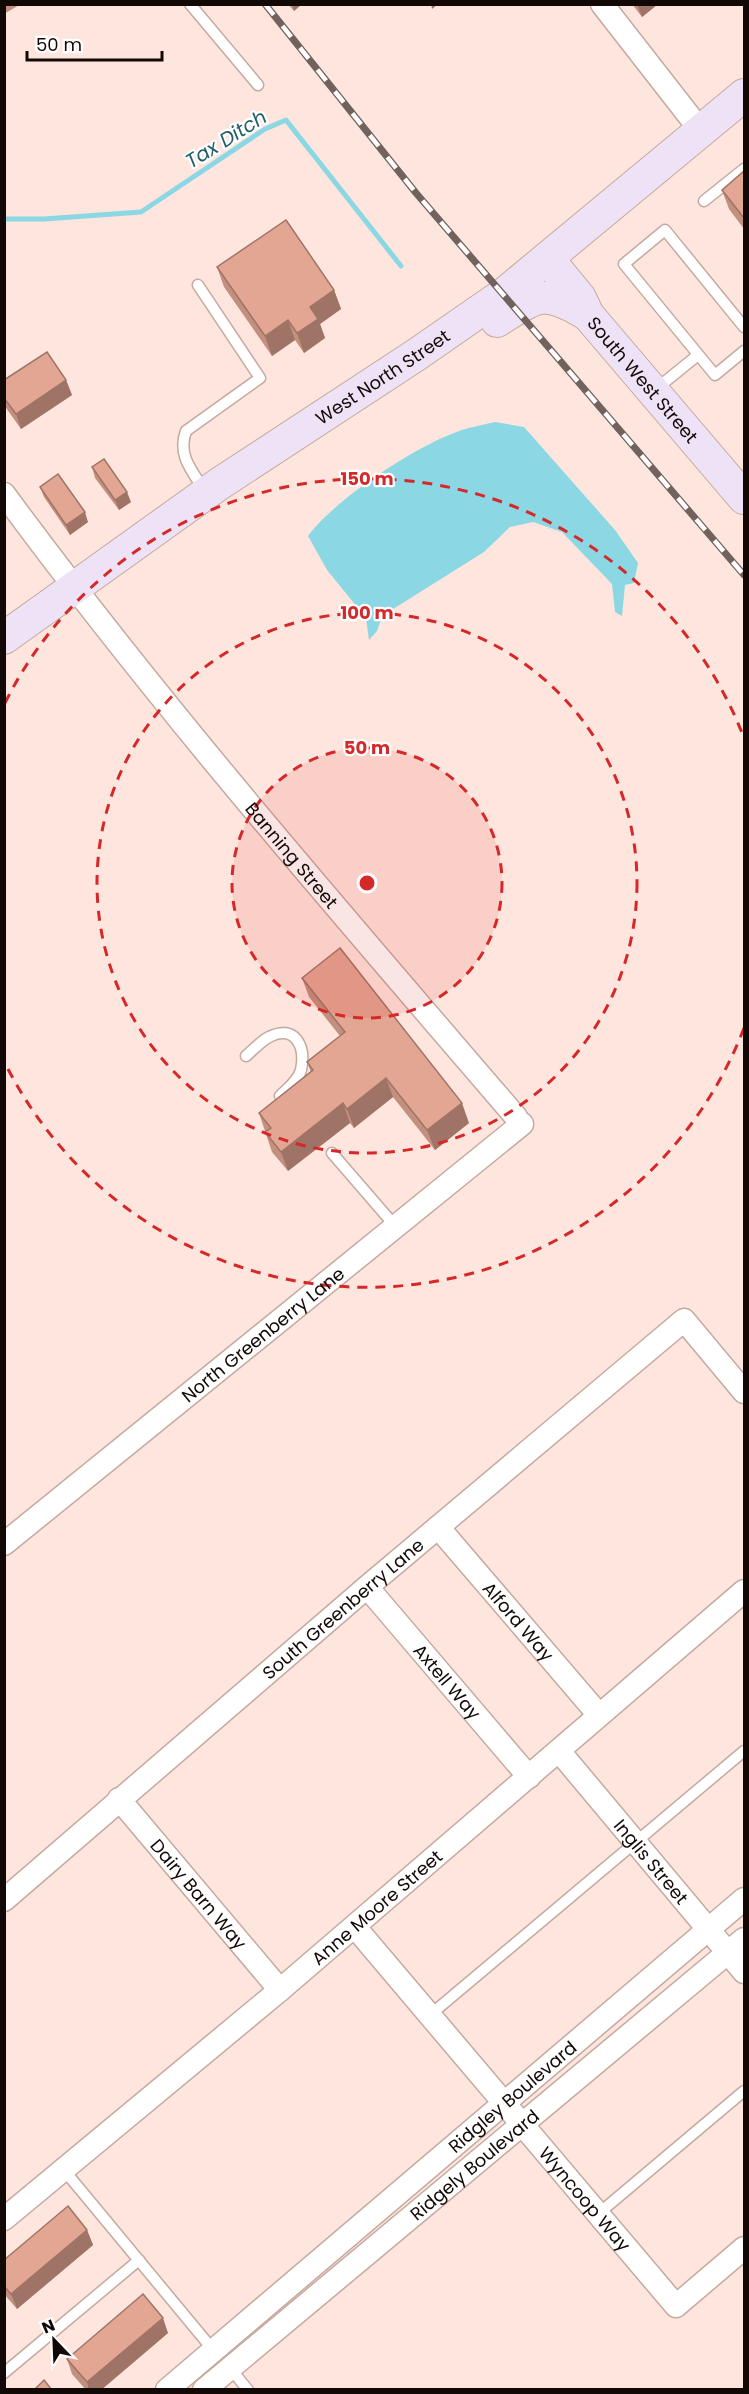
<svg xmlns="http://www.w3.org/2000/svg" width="749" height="2394" viewBox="0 0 749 2394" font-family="Poppins,sans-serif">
<rect width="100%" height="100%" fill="#fee6de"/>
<!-- water -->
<path fill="#8bd7e4" d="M 495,422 L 524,427 L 615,530 L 638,563 L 634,583 L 625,585 L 622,616 L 615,612 L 612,584 L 562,532 L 533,522 L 510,527 L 484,552 L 382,616 L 377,631 L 369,640 L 366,618 L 327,570 L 308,536 C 335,499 416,446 459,431 C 470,427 483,425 495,422 Z"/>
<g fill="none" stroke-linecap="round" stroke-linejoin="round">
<!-- stream -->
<path stroke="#8bd7e4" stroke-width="5" d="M 4,219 L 44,219 L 141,212 L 265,129 L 286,120 L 401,266"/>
<defs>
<g id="lane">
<path d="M 190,4 L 258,85"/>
<path d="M 704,201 L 744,169"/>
<path d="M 198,285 L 260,378 L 186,431 C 177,455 192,471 205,491"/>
<path d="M 744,327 L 665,230 L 624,264 L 715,375 L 744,351"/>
<path d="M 656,389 L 698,355"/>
<path d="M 246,1056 C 253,1050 261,1041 269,1037 C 295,1024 306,1046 301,1070 C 298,1081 287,1089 280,1096"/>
<path d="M 332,1153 L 389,1219"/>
<path d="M 430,2015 L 744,1751"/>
<path d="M 64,2170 L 214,2351"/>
<path d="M 598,2214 L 744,2091"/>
<path d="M 230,2368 L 248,2390"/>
<path d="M 4,2373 L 139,2260"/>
</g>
<g id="street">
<path d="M 602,4 L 701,131"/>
<path id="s1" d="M 4,494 C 164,711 341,913 516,1117"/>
<path id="s2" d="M 438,1527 L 599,1715"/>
<path id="s3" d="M 4,1544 L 522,1124"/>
<path id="s4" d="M 367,1587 L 529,1777"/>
<path id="s5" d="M 559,1751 L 744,1972"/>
<path id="s6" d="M 119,1799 L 280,1990"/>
<path id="s7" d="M 4,1900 L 367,1587 L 684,1320 L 744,1392"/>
<path id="s8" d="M 355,1927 L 676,2306 L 744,2248"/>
<path id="s9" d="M 4,2219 L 280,1990 L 744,1591"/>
<path id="s10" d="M 167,2390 L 744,1899"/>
<path id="s11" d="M 204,2390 L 744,1939"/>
</g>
<g id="secondary">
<path id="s12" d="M 548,259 L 580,298 L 588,315 L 744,498"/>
<path d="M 497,321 C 538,295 543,288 588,315"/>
<path id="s13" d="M 4,638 L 219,484 L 416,355 L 504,294 L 744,95"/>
</g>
</defs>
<!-- lane casing -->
<use href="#lane" stroke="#c5a99f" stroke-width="13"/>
<!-- street casing -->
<use href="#street" stroke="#c5a99f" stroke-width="25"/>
<!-- secondary casing -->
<use href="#secondary" stroke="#c5a99f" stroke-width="34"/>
<!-- lane -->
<use href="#lane" stroke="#fff" stroke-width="10"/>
<!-- street -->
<use href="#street" stroke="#fff" stroke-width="22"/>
<!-- secondary -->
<use href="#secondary" stroke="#eee2f6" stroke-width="32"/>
<defs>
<path id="rail" d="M 265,4 L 416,193 L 744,575"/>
</defs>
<!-- rail casing -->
<use href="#rail" stroke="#71625d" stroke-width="7"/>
<!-- rail -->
<use href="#rail" stroke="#fff" stroke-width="4.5" stroke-dasharray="14" stroke-linecap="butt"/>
</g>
<!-- wall -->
<g fill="#c38f7e">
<path d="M 4,4 L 21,4 L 4,14 Z"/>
<path d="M 288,4 L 302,4 L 294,11 Z"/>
<path d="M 632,4 L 658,4 L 642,17 Z"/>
<path d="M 744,171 L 744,229 L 729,209 L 722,190 Z"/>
<path d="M 217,267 L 334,290 L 341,309 L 320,324 L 325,338 L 304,353 L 295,340 L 272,356 L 224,287 Z"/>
<path d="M 66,380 L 72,395 L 21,429 L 4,405 L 4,398 Z"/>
<path d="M 92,467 L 131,502 L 119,510 L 95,478 Z"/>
<path d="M 40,487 L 88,522 L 70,535 L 44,497 Z"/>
<path d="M 302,978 L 469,1123 L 435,1150 L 393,1097 L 354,1128 L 350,1123 L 288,1171 L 272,1152 L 259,1113 L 311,1072 L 307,1062 L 340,1036 L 309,997 Z"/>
<path d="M 87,2230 L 93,2245 L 17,2309 L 4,2294 L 4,2260 Z"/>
<path d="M 168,2333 L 101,2390 L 86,2390 L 72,2374 L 67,2359 Z"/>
</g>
<!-- shaded-wall -->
<g fill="#9f7467">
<path d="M 292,4 L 302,4 L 294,11 Z"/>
<path d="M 431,4 L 438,4 L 432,9 Z"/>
<path d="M 637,4 L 658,4 L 642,17 Z"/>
<path d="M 334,290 L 341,309 L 320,324 L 325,338 L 304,353 L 297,333 L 310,307 Z"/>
<path d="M 288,320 L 295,340 L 272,356 L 265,336 Z"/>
<path d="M 66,380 L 72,395 L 21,429 L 16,414 Z"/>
<path d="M 127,492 L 131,502 L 119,510 L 115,500 Z"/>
<path d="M 85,512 L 88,522 L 70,535 L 66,525 Z"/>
<path d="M 386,1078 L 393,1097 L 354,1128 L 347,1109 Z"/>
<path d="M 343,1103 L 350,1123 L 288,1171 L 281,1152 Z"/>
<path d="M 462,1103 L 469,1123 L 435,1150 L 427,1130 Z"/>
<path d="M 87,2230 L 93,2245 L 17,2309 L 11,2294 Z"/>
<path d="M 163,2318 L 168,2333 L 101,2390 L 89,2390 L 87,2382 Z"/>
</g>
<!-- building -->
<g fill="#e3a693" stroke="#9f7467" stroke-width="1.5">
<path d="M 744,171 L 744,218 L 722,190 Z"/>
<path d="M 286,220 L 334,290 L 310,307 L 318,319 L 297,333 L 288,320 L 265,336 L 217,267 Z"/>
<path d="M 47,352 L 66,380 L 16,414 L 4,398 L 4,380 Z"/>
<path d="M 104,459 L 127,492 L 115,500 L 92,467 Z"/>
<path d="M 58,474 L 85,512 L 66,525 L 40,487 Z"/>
<path d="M 340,948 L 462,1103 L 427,1130 L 386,1078 L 347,1109 L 343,1103 L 281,1152 L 265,1132 L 271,1128 L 259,1113 L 313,1070 L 307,1062 L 345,1032 L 302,978 Z"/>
<path d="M 68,2206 L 87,2230 L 11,2294 L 4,2286 L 4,2260 Z"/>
<path d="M 143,2294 L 163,2318 L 87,2382 L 67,2359 Z"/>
<path d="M 44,2380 L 52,2390 L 34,2390 Z"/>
</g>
<!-- distance rings -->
<circle cx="367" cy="883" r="135" fill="#d62828" fill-opacity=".12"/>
<g fill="none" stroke="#d62828" stroke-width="3" stroke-dasharray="10 8">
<circle cx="367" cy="883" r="135"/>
<circle cx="367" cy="883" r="270"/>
<path d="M744 1028A404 404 0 0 1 5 1063M5 703A404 404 0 0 1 744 738"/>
</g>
<g text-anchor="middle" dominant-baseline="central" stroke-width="4.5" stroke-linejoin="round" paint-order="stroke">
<!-- street labels -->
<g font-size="18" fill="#120906" stroke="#fff">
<text stroke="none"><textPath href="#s13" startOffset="460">West North Street</textPath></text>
<text stroke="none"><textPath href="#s12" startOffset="154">South West Street</textPath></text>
<text stroke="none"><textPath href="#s1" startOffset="462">Banning Street</textPath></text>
<text stroke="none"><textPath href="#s3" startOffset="333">North Greenberry Lane</textPath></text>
<text stroke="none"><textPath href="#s7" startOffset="447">South Greenberry Lane</textPath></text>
<text stroke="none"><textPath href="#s2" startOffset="124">Alford Way</textPath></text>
<text stroke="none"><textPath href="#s4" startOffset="124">Axtell Way</textPath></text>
<text stroke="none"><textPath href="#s5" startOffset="144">Inglis Street</textPath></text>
<text stroke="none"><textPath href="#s6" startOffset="124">Dairy Barn Way</textPath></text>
<text stroke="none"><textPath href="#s9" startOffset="486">Anne Moore Street</textPath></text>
<text stroke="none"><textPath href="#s10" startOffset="453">Ridgley Boulevard</textPath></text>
<text stroke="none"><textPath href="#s11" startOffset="352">Ridgely Boulevard</textPath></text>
<text stroke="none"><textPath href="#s8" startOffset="356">Wyncoop Way</textPath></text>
</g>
<!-- water labels -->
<g font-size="20" font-style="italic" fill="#205f68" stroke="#fff">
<text transform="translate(226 139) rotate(-32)">Tax Ditch</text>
</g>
</g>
<circle cx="367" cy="883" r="9" fill="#d62828" stroke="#fff" stroke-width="3"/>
<g font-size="18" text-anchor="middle" font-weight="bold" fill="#d62828" stroke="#fff" stroke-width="4.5" stroke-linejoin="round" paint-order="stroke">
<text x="367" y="485">150 m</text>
<text x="367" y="619">100 m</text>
<text x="367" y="754">50 m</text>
</g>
<!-- border -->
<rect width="749" height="2394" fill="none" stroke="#120906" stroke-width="12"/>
<!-- north arrow -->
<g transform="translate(54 2340) rotate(337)" stroke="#ffffff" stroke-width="4.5" paint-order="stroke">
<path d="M0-4.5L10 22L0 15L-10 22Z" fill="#120906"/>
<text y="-9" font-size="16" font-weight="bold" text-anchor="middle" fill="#120906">N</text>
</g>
<!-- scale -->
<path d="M27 51v9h135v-9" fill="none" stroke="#120906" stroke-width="3"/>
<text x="36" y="51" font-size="18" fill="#120906" stroke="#ffffff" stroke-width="4.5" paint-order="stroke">50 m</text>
</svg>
